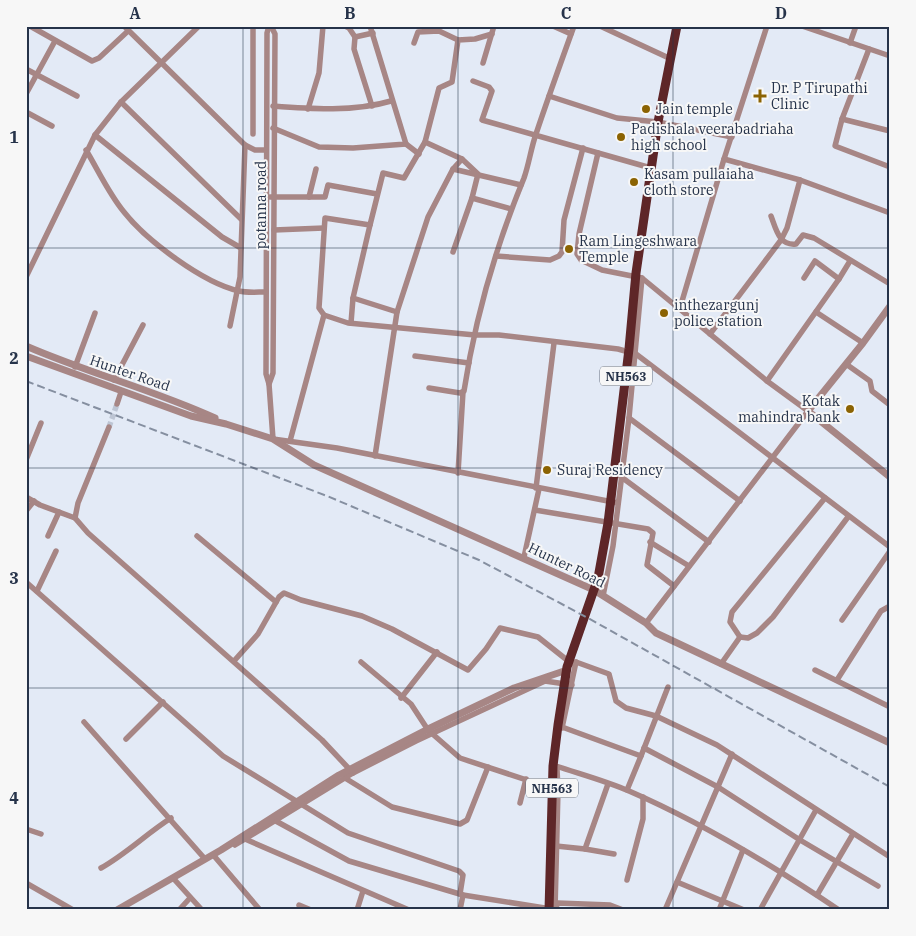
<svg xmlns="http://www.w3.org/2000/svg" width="916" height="936" viewBox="0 0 916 936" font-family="'IBM Plex Serif',serif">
<rect width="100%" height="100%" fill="#e3eaf6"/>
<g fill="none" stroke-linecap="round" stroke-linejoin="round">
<!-- minor-tunnel -->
<path stroke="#bdc5d4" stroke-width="5.5" stroke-dasharray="5.5 3" stroke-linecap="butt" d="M 109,427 L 117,404"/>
<!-- minor -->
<g stroke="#a78685" stroke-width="5.5">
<path d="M 30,26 L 92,61 L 99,58 L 128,31"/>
<path d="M 124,26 L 245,145 L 240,277 L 230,326"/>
<path d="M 269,26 L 267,33 L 266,374 L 269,384 L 273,439 L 337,448 L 618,503"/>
<path d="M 345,26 L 349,28 L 355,37 L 354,49 L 372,106"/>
<path d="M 553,26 L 571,34"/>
<path d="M 600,26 L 671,59"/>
<path d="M 802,26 L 890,56"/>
<path d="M 355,37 L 373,33"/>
<path d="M 414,43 L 418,32 L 439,31 L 458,40"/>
<path d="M 850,43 L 856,26"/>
<path d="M 869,49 L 842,119 L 835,146 L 890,167"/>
<path d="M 483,63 L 494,26"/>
<path d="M 26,69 L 77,96"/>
<path d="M 473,81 L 489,87 L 492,91 L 482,120 L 651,168"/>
<path d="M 26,94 L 55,41"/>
<path d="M 549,96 L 617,118 L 658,122 L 732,137"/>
<path d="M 121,102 L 241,219"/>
<path d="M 273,106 C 312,109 354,112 391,101"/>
<path d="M 308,109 L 319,73 L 323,26"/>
<path d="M 26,112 L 52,126"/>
<path d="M 842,119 L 890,131"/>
<path d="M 273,128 L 319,147 L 353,148 L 406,144 L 370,26"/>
<path d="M 253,134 L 253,26"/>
<path d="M 95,135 L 222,237 L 241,248"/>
<path d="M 425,142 L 462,159 L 478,174 L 472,198 L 453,252"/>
<path d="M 406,144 L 419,154"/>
<path d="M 245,145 L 255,150 L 266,150"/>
<path d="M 86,150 C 98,170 109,194 124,212 C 146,240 203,283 239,291 C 247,293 257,292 266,292"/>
<path d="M 598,153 L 579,234 L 577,254 L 581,260 L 602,270 L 642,278 L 767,381 L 808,411 L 646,623"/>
<path d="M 724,159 L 800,180 L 890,213"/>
<path d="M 453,169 L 521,185"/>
<path d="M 270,197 L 325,197 L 328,185 L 377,194"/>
<path d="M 309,197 L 316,169"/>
<path d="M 472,198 L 511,209"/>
<path d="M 771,216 C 776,229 779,246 796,244 L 803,235 L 814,238 L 890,284"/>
<path d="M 274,230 L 324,228"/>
<path d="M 496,256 L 550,260 L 559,256 L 562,252 L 564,220 L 583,148"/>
<path d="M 26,277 L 95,135 L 121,102 L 199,26"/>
<path d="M 804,278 L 815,261 L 839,279 L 850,261"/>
<path d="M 353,298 L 397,312"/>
<path d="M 680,308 L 724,159 L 767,26"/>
<path d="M 816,312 L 863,343"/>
<path d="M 324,315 L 348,323 L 475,335 L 499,335 L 618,349 L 636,354 L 890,547"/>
<path d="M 351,323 L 353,298 L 370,225"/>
<path d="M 710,334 L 781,240 L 787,228 L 800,180"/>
<path d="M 415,356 L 469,363"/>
<path d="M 846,364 L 870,381 L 872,391 L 890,405"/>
<path d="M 75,367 L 95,313"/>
<path d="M 114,380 L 143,325"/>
<path d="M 767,381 L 839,279"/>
<path d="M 269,384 L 273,373 L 275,34 L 271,26"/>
<path d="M 429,388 L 460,393 L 464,391 C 475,319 496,246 524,178 C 529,164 531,148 536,134 C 548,98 561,62 574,26"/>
<path d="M 117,404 L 121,392"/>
<path d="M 629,418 L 740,501"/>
<path d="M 109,427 L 78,503 L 75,518 L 88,533 L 322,740 L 353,773"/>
<path d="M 290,441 L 324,315 L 319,308 L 325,218 L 370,225 L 383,173 L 404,178 L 425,142 L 439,88 L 452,82 L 458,40 L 475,39 L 492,34"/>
<path d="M 375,456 L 397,312 L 428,217 L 453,169 L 462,159"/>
<path d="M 26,460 L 41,423"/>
<path d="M 458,473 L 463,392"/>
<path d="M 620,476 L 709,542"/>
<path d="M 536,488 L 554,343"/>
<path d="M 26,497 L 40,505 L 75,518"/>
<path d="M 535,510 L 648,529 L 653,533 L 647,565 L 674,586"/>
<path d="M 26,511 L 34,501"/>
<path d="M 48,536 L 59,512"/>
<path d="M 197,536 L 276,602"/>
<path d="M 650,542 L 689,566"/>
<path d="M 524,557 L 539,489"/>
<path d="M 26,582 L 223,756 L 348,833 L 459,871 L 463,875 L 460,894"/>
<path d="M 37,591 L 56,551"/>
<path d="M 603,596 L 613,546 L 629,418 L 642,278"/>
<path d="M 842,620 L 890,551"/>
<path d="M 740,637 L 730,622 L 732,612 L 825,498"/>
<path d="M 234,661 L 258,634 L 279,597 L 284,593 L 301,600 L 362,616 L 392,629 L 468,670 L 486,649 L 500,628 L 538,637 L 572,664 L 576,662 L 609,674 L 616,701 L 626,708 L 656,716 L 717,745 L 890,857"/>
<path d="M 361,662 L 411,704 L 428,730 L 460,758 L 554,789"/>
<path d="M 721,664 L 740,637 L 748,638 L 757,633 L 773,617 L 848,517"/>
<path d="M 815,670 L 890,707"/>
<path d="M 837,680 L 881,611 L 890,606"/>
<path d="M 401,698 L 437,652"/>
<path d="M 84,722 L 205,859"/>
<path d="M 562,727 L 641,756 L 668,687"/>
<path d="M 562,728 L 576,662"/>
<path d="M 126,739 L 163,702"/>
<path d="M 644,748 L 718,787 L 800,840 L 878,886"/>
<path d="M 556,766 C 580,774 606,781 629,791 C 703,823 772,865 839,910"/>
<path d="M 345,778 L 392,807 L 460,824 L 467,820 L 488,767"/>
<path d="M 608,784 L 585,849 L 614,854"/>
<path d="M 627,790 L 641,756"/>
<path d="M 520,803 L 526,779"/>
<path d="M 274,820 L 349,861 L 463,895 L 551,909"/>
<path d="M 26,829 L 41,834"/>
<path d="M 245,839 L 409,910"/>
<path d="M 235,845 L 353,773 L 416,741 L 545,681 L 572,685"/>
<path d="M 556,846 L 585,849"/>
<path d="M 215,857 L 260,910"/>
<path d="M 101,868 C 126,854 146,834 171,818"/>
<path d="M 173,878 L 202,910"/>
<path d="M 627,880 L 643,819 L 643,797"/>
<path d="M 677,882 L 744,910"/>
<path d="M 26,883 L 73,910"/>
<path d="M 817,895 L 853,834"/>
<path d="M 299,905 L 311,910"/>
<path d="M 555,909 L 558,903 L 610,905 L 623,910"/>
<path d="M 179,910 L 190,898"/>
<path d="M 357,910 L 363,891"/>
<path d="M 460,910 L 463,895"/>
<path d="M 555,910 L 558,790 L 557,769"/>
<path d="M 665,910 L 732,754"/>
<path d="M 719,910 L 743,850"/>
<path d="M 760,910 L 816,810"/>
</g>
<!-- tertiary -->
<g stroke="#a78685" stroke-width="7">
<path d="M 890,306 L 863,343 L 808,411 L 890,477"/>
<path d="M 26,346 C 88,373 154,390 215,418"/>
<path d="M 26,356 L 191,416 L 226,424 L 273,439 L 314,465 L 594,590 L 646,623 L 656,633 L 890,743"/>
<path d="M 117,910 L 221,850 L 339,775 L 426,730 L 514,688 L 567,670"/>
</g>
<!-- trunk -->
<path stroke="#5e2628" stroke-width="9" d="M 549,910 L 553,766 L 558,725 L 567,667 L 598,578 L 608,523 L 629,349 L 636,273 L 658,122 L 677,26"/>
<!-- rail -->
<path stroke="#858fa0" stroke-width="2" stroke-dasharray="8 4" stroke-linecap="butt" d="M 26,381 L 327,496 L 479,560 L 588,618 L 890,787"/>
</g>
<!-- grid -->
<path fill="none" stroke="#26334a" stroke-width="1" stroke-opacity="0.55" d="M 243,26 L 243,910M 458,26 L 458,910M 673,26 L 673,910M 26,248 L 890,248M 26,468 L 890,468M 26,688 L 890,688"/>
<!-- markers -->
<g fill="#8b6303" stroke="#f7f7f7" stroke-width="2">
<path d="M757.5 88.5h5v5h5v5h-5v5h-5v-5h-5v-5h5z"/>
<circle cx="646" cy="109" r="5"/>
<circle cx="621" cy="137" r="5"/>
<circle cx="634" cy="182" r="5"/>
<circle cx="569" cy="249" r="5"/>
<circle cx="664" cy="313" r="5"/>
<circle cx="850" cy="409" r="5"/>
<circle cx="547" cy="470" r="5"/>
</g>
<g text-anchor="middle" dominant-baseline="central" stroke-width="4" stroke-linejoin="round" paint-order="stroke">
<!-- shield labels -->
<g fill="#f7f7f7" stroke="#656e7e" stroke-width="1">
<rect x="600" y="366.5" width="52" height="19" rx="4"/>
<rect x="526" y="778.5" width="52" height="19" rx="4"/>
</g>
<g font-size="12" font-weight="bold" fill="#26334a">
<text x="626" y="376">NH563</text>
<text x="552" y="788">NH563</text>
</g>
<!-- poi labels -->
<g font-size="14" fill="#26334a" stroke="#f7f7f7" text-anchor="start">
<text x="771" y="88">Dr. P Tirupathi<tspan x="771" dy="16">Clinic</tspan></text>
<text x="656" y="109">Jain temple</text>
<text x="631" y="129">Padishala veerabadriaha<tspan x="631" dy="16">high school</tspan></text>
<text x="644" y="174">Kasam pullaiaha<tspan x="644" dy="16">cloth store</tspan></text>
<text x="579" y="241">Ram Lingeshwara<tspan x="579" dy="16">Temple</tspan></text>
<text x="674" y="305">inthezargunj<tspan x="674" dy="16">police station</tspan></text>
<text x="840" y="401" text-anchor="end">Kotak<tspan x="840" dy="16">mahindra bank</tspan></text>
<text x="557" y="470">Suraj Residency</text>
</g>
<!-- street labels -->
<g font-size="14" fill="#26334a" stroke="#f7f7f7">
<text transform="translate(261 205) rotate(-90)">potanna road</text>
<text transform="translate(130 373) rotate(19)">Hunter Road</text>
<text transform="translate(567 565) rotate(26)">Hunter Road</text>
</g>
</g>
<!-- border -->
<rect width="916" height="936" fill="none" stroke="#f7f7f7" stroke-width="55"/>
<rect x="28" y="28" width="860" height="880" fill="none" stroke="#26334a" stroke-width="2"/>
<g font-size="16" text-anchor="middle" font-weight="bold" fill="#26334a">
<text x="135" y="19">A</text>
<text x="350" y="19">B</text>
<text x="566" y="19">C</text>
<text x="781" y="19">D</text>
<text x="14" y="143">1</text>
<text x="14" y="364">2</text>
<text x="14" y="584">3</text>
<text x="14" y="804">4</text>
</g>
</svg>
